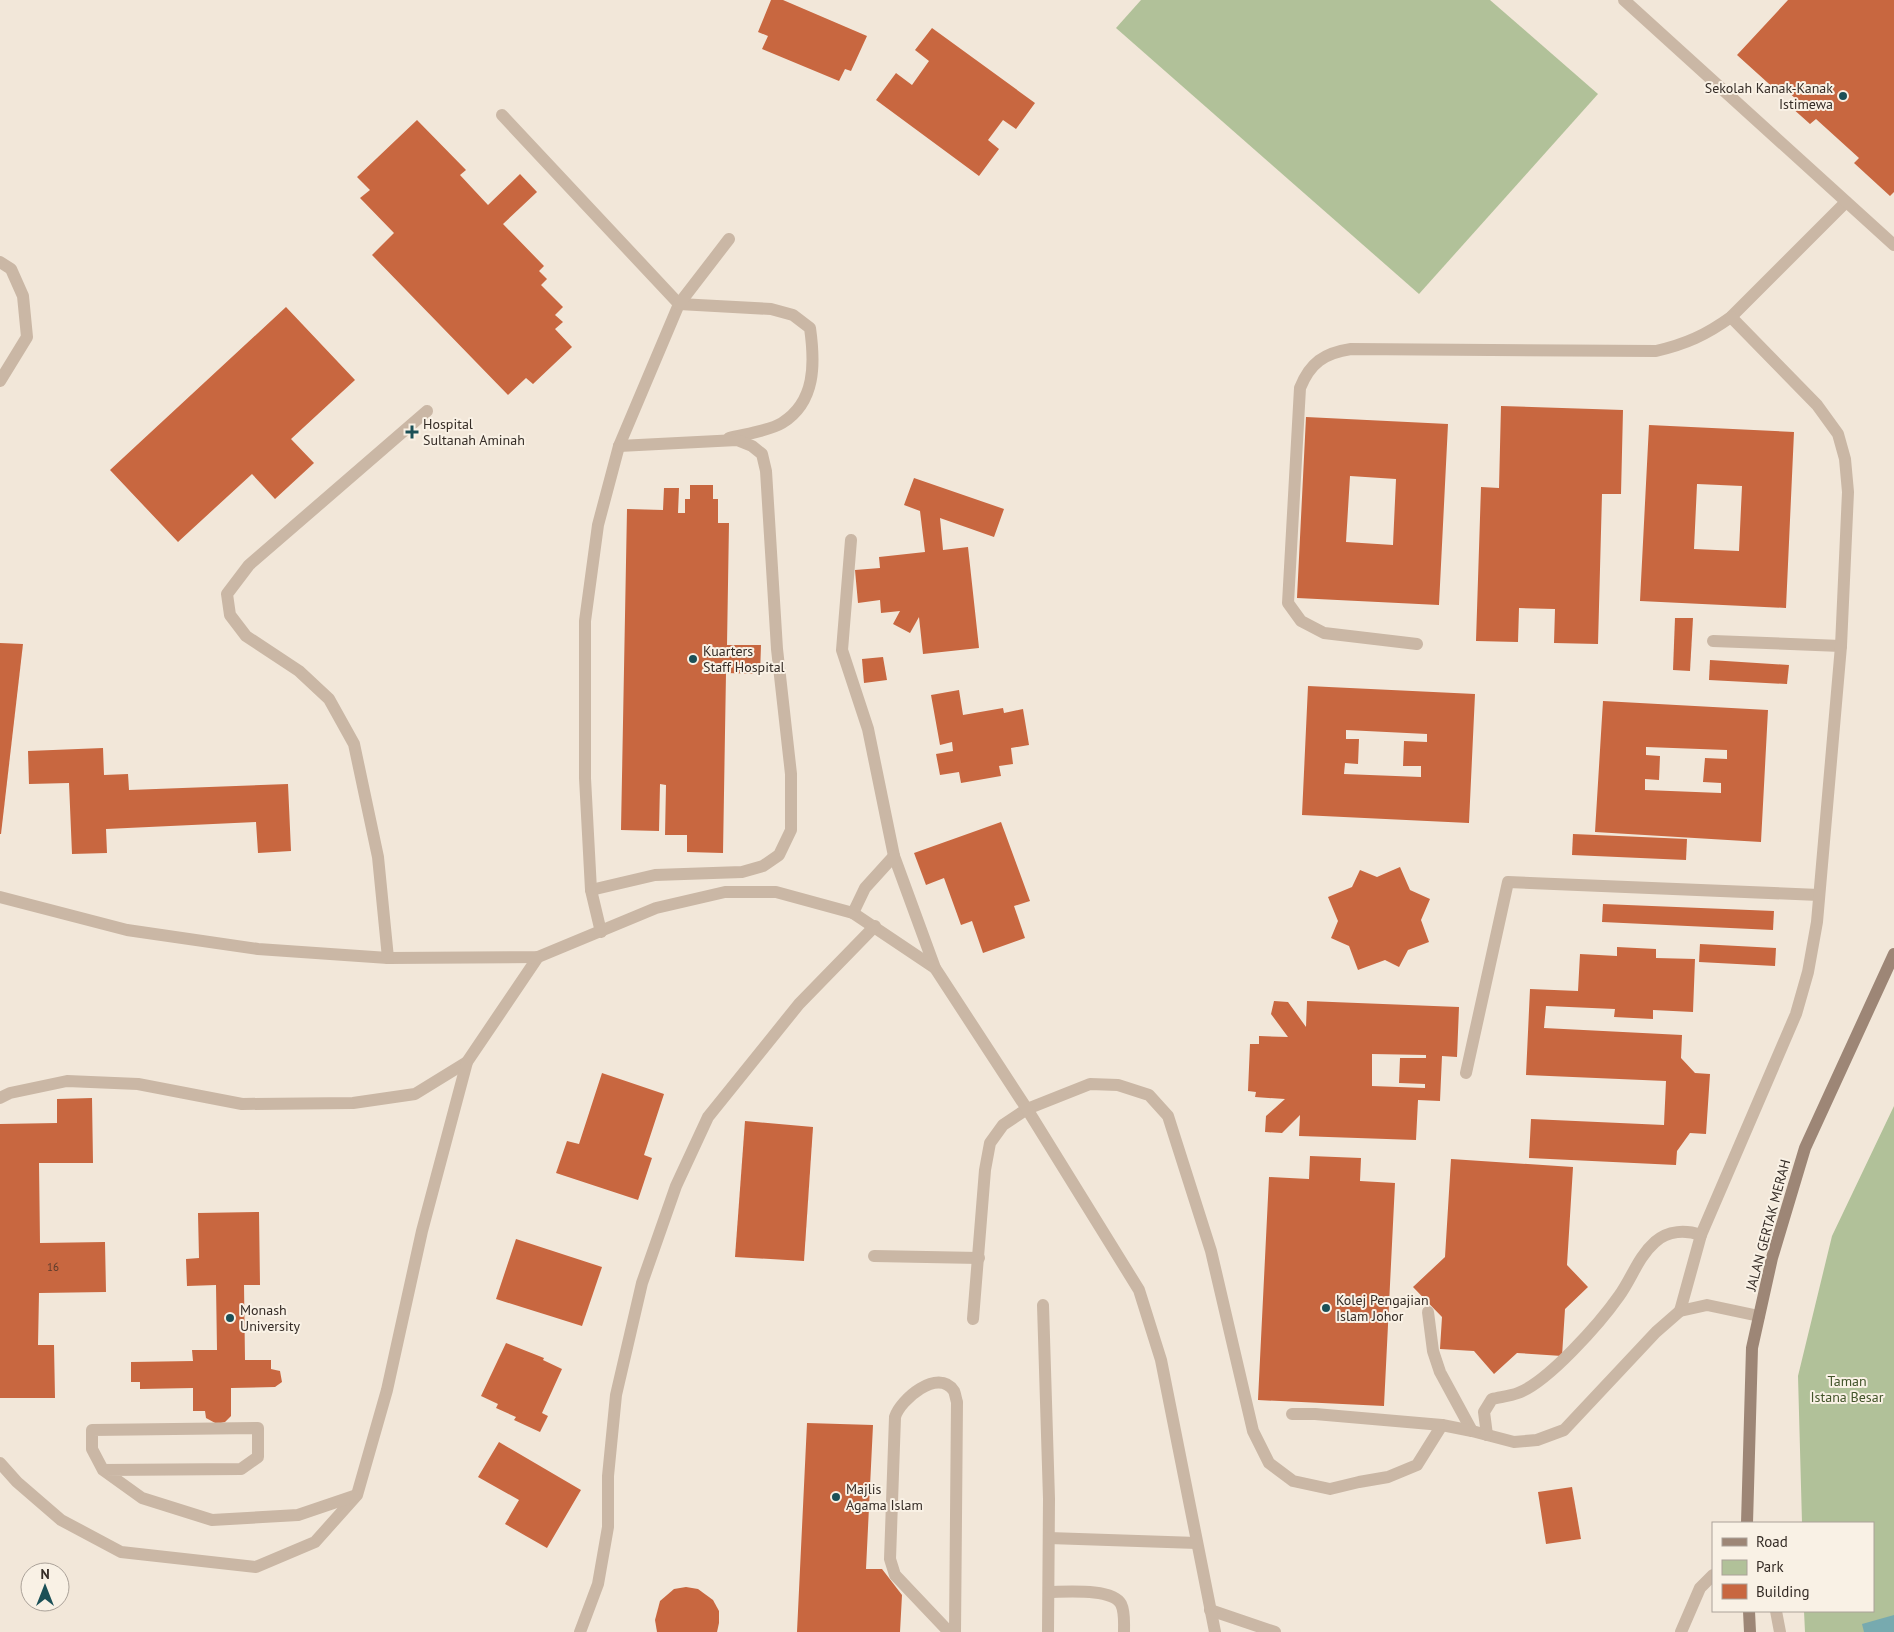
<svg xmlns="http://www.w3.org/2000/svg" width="1894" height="1632" viewBox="0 0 1894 1632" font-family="'PT Sans',sans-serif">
<rect width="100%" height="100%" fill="#f2e7d9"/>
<!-- green -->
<g fill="#b1c199">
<path d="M 1141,0 L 1490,0 L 1598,94 L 1419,294 L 1116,28 Z"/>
<path d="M 1894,1106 L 1894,1632 L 1805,1632 L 1804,1611 L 1873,1611 L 1873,1523 L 1802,1523 L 1798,1376 L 1832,1236 Z"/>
</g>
<!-- water -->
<path fill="#77aaaf" d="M 1894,1615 L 1894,1632 L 1864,1632 L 1862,1624 Z"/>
<!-- building -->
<g fill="#c86740" fill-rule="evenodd">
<path d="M 771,0 L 783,0 L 867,36 L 851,71 L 845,69 L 839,81 L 762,49 L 768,36 L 758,32 Z"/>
<path d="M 1788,0 L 1894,0 L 1894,192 L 1890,196 L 1854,163 L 1859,158 L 1816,119 L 1810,124 L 1791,107 L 1797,100 L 1783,87 L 1778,92 L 1737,55 Z"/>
<path d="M 932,28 L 1035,103 L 1016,129 L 1003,120 L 988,140 L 999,149 L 979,176 L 876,100 L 896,73 L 912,85 L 929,61 L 915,50 Z"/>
<path d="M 417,120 L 466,170 L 460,175 L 488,205 L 520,174 L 537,192 L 503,224 L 544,266 L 539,271 L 547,279 L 541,285 L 563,307 L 555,315 L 563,322 L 555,329 L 572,347 L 533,384 L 526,378 L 508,395 L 372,255 L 394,233 L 360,198 L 370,190 L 357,177 Z"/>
<path d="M 286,307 L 355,380 L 291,439 L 314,463 L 275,499 L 252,474 L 178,542 L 110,470 Z"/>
<path d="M 1501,406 L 1623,410 L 1621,494 L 1602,494 L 1598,644 L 1554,643 L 1555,609 L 1519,608 L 1518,642 L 1476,641 L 1481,487 L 1499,488 Z"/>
<path d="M 1306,417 L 1448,424 L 1439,605 L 1297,598 ZM 1350,476 L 1396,479 L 1393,545 L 1346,542 Z"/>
<path d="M 1649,425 L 1794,432 L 1786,608 L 1640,601 ZM 1697,484 L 1742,486 L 1739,551 L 1694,549 Z"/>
<path d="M 914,478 L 1004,509 L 994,537 L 940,518 L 943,550 L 968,547 L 979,648 L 923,654 L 919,617 L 910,633 L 893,624 L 900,611 L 881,613 L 880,600 L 858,603 L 855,570 L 880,568 L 879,557 L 925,552 L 920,511 L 904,505 Z"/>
<path d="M 690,485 L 713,485 L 713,499 L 718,499 L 718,523 L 729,523 L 727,645 L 761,645 L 760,674 L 726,673 L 723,853 L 687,852 L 687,835 L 665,835 L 666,785 L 660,784 L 659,831 L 621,830 L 627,509 L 663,510 L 664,488 L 679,488 L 678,513 L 685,513 L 685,499 L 690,499 Z"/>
<path d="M 1675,618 L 1693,618 L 1690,671 L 1673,670 Z"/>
<path d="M 0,643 L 23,644 L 1,834 L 0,834 Z"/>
<path d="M 883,657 L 887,680 L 864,683 L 862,659 Z"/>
<path d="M 1710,660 L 1789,665 L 1787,684 L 1709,680 Z"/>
<path d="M 1308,686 L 1475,694 L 1469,823 L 1302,815 ZM 1346,730 L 1427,734 L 1427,742 L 1404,741 L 1403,766 L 1421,766 L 1421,777 L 1344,774 L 1345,763 L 1358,764 L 1359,739 L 1346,739 Z"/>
<path d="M 959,690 L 963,715 L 1003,708 L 1004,713 L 1023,709 L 1029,745 L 1011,748 L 1013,764 L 999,766 L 1001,776 L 961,783 L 959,772 L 940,775 L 936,754 L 953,751 L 952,742 L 940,745 L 931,695 Z"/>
<path d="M 1603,701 L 1768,710 L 1761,842 L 1595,832 ZM 1646,747 L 1727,750 L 1727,759 L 1705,758 L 1703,782 L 1721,783 L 1721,793 L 1645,790 L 1645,779 L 1659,780 L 1660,756 L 1646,755 Z"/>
<path d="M 103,748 L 104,775 L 128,774 L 129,790 L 288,784 L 291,851 L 258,853 L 256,822 L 106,829 L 107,853 L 72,854 L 69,783 L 29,784 L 28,751 Z"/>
<path d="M 1001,822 L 1030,901 L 1014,906 L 1025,938 L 983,953 L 972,921 L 961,925 L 944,878 L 926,885 L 914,853 Z"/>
<path d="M 1573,834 L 1687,839 L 1686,860 L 1572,855 Z"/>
<path d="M 1400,867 L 1410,890 L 1430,899 L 1421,920 L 1429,942 L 1408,950 L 1399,967 L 1385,960 L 1358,970 L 1349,946 L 1331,938 L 1338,921 L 1328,897 L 1352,887 L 1360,870 L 1377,877 Z"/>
<path d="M 1603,904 L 1774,911 L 1773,930 L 1602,922 Z"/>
<path d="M 1700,944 L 1776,948 L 1775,966 L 1699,962 Z"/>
<path d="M 1617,947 L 1656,949 L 1656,958 L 1695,959 L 1693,1012 L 1653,1010 L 1653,1019 L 1614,1017 L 1615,1009 L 1546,1006 L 1544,1028 L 1682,1035 L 1681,1058 L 1695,1073 L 1710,1074 L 1706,1134 L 1690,1133 L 1677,1151 L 1676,1165 L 1529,1158 L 1531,1119 L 1664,1125 L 1666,1081 L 1526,1075 L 1530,989 L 1578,991 L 1580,954 L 1617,956 Z"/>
<path d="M 1274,1001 L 1288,1002 L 1306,1027 L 1307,1001 L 1459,1007 L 1457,1057 L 1442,1056 L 1440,1101 L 1418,1100 L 1416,1140 L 1299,1136 L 1300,1115 L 1282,1133 L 1265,1132 L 1266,1116 L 1285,1099 L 1255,1097 L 1256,1092 L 1248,1091 L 1250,1044 L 1259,1044 L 1259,1036 L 1288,1037 L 1271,1014 ZM 1372,1054 L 1426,1055 L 1426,1058 L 1400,1058 L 1399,1083 L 1425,1084 L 1425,1088 L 1372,1086 Z"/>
<path d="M 602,1073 L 664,1094 L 644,1155 L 652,1158 L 638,1200 L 556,1173 L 567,1141 L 579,1144 Z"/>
<path d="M 92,1098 L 93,1163 L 39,1163 L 40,1243 L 105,1242 L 106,1292 L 39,1293 L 38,1345 L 54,1345 L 55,1398 L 0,1398 L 0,1124 L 57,1123 L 57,1099 Z"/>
<path d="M 745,1121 L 813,1127 L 804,1261 L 735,1257 Z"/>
<path d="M 1310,1156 L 1361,1158 L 1360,1181 L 1395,1183 L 1384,1406 L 1258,1400 L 1269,1177 L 1309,1179 Z"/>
<path d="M 1451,1159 L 1573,1167 L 1567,1265 L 1588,1287 L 1565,1309 L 1562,1356 L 1517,1353 L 1494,1374 L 1474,1351 L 1440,1349 L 1442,1317 L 1413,1287 L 1445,1257 Z"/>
<path d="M 259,1212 L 260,1285 L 244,1285 L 245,1360 L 271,1360 L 271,1369 L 280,1371 L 282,1382 L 275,1387 L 231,1388 L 231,1416 L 225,1422 L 217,1424 L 206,1418 L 205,1411 L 193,1411 L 193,1388 L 140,1389 L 140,1382 L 131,1382 L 131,1362 L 193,1361 L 192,1350 L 217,1350 L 216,1285 L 187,1286 L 186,1259 L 199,1258 L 198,1213 Z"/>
<path d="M 516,1239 L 602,1267 L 582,1326 L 496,1299 Z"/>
<path d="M 506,1343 L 544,1358 L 543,1360 L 562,1369 L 542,1413 L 548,1416 L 540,1432 L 514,1420 L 516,1417 L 496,1408 L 498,1404 L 481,1396 Z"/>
<path d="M 807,1423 L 873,1425 L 866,1569 L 882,1569 L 902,1595 L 900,1632 L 797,1632 Z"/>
<path d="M 499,1442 L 581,1490 L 547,1548 L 505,1524 L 519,1500 L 478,1477 Z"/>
<path d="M 1572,1487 L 1581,1539 L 1546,1544 L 1538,1492 Z"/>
<path d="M 686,1587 L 698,1589 L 713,1600 L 719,1611 L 719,1623 L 717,1632 L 657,1632 L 655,1620 L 660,1601 L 674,1589 Z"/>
</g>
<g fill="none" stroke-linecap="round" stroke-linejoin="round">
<!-- lane -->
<g stroke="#cab7a5" stroke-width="12">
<path d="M 502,115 L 679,304 L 619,446 L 598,525 L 585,621 L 585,778 L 591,890 L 601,932"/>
<path d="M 0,262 L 11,269 L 23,296 L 27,337 L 0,381"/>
<path d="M 679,304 L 771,309 L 793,315 L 810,328 C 815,363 816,402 782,423 C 769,431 745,434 729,438"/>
<path d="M 679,304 L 729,239"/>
<path d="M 1713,641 L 1841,646"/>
<path d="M 1417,644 L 1324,633 L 1301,621 L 1288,603 L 1300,388 C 1310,363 1324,353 1351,349 L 1656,351 C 1686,344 1706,335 1731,317 L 1846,202"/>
<path d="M 591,890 L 655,875 L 742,872 L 763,866 L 779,855 L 791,830 L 791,774 L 777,649 L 766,471 L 762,454 L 752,446 L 737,440 L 619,446"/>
<path d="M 1466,1073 L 1508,882 L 1819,895"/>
<path d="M 0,1098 L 10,1093 L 67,1081 L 138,1084 L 242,1104 L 353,1103 L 415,1094 L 467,1062"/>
<path d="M 874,1256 L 979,1258"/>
<path d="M 1043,1305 L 1049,1499 L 1048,1632"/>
<path d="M 1680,1311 L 1701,1235 L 1796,1014 L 1808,972 L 1817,922 L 1841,646 L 1848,492 L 1845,459 L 1838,434 L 1817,405 L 1731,317"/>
<path d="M 1428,1312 L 1433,1351 L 1440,1372 L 1472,1431"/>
<path d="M 973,1319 L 985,1170 L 990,1143 L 1003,1125 L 1027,1109 L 1090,1084 L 1118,1085 L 1149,1095 L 1168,1116 L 1211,1251 L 1253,1431 L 1269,1463 L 1293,1481 L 1330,1489 L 1359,1482 L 1388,1477 L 1417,1465 L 1442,1425"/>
<path d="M 1292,1414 L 1315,1414 L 1442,1425 L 1472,1431 L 1514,1442 L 1537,1440 L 1564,1430 L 1656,1332 L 1680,1311 L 1707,1305 L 1759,1316"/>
<path d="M 1487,1435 L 1484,1412 L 1492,1399 C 1500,1397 1510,1396 1518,1393 C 1548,1382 1600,1323 1619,1296 C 1632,1278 1638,1257 1655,1242 C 1668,1230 1686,1230 1701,1235"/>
<path d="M 0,1463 L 17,1482 L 61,1520 L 121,1552 L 256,1567 L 315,1542 L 357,1495 L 387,1390 L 422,1231 L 467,1062 L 538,957"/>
<path d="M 103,1470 L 241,1469 L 258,1457 L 258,1428 L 92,1430 L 92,1449 L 103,1470 L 142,1498 L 212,1520 L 298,1515 L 354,1496"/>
<path d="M 1049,1538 L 1197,1543"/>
<path d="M 1049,1592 C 1066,1592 1112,1588 1121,1604 C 1125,1612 1124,1623 1124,1632"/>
<path d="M 1210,1610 L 1275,1632"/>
<path d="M 1776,1611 L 1780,1632"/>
</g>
<!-- street -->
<g stroke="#cab7a5" stroke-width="12">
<path d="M 1624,0 L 1894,245"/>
<path d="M 851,540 L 842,650 L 868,729 L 894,856 L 935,968 L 1027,1109 L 1139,1290 L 1161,1360 L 1215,1632"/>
<path d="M 0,897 L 127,930 L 258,949 L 388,958 L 538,957 L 656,908 L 725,892 L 776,892 L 853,913 L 935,968"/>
<path d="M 853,913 L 865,888 L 894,856"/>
<path d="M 388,958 L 378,857 L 354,744 L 329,699 L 299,671 L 246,636 L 230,615 L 227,594 L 249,565 L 427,411"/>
<path d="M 580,1632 L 598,1584 L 608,1527 L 608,1476 L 616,1395 L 642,1283 L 676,1186 L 708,1117 L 799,1004 L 875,926"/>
<path d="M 949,1632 L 895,1575 L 890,1559 L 895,1417 C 900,1400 938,1367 954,1391 C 955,1393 956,1399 957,1402 L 955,1632"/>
<path d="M 1681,1632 L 1700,1588 L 1713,1575"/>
</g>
<!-- secondary -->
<g stroke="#9d8676" stroke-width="12">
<path d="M 1747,1523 L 1752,1348 L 1772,1258 L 1805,1148 L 1894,954"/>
<path d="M 1749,1611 L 1750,1632"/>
</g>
</g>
<!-- markers -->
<g fill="#1b5057" stroke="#f9f1e5" stroke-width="2">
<circle cx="1843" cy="96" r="5"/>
<path d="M409.5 424.5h5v5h5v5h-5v5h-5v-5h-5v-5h5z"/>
<circle cx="693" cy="659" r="5"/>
<circle cx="1326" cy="1308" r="5"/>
<circle cx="230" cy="1318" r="5"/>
<circle cx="836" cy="1497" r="5"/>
</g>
<g text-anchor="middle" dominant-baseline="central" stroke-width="4" stroke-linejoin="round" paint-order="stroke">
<!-- number labels -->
<g font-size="11" fill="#5a3b2c">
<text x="53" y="1267">16</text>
</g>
<!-- poi labels -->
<g font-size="14" fill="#352c26" stroke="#f9f1e5" text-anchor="start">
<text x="1833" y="88" text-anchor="end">Sekolah Kanak-Kanak<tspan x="1833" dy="16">Istimewa</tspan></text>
<text x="423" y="424">Hospital<tspan x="423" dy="16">Sultanah Aminah</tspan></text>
<text x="703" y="651">Kuarters<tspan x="703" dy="16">Staff Hospital</tspan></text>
<text x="1336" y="1300">Kolej Pengajian<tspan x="1336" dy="16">Islam Johor</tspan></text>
<text x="240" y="1310">Monash<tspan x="240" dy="16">University</tspan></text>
<text x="846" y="1489">Majlis<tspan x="846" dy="16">Agama Islam</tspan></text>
</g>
<!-- street labels -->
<g font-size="14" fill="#352c26" stroke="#f9f1e5">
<text transform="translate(1768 1225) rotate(-75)">JALAN GERTAK MERAH</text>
</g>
<!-- park labels -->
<g font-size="14" fill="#42542a" stroke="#f9f1e5">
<text x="1847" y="1381">Taman<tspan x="1847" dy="16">Istana Besar</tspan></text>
</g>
</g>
<!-- legend -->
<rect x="1712" y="1522" width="162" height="90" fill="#f9f1e5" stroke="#aba299"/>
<rect x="1722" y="1538" width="25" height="8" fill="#9d8676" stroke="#aba299"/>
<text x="1756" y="1547" font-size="15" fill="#352c26">Road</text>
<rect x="1722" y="1560" width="25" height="15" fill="#b1c199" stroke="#aba299"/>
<text x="1756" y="1572" font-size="15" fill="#352c26">Park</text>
<rect x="1722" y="1584" width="25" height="15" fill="#c86740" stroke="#aba299"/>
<text x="1756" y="1597" font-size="15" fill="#352c26">Building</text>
<!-- north arrow -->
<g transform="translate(45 1587)"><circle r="24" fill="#f9f1e5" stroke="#aba299"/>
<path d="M0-4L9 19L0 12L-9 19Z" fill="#1b5057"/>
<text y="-8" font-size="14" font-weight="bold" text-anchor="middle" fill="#352c26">N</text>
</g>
</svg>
